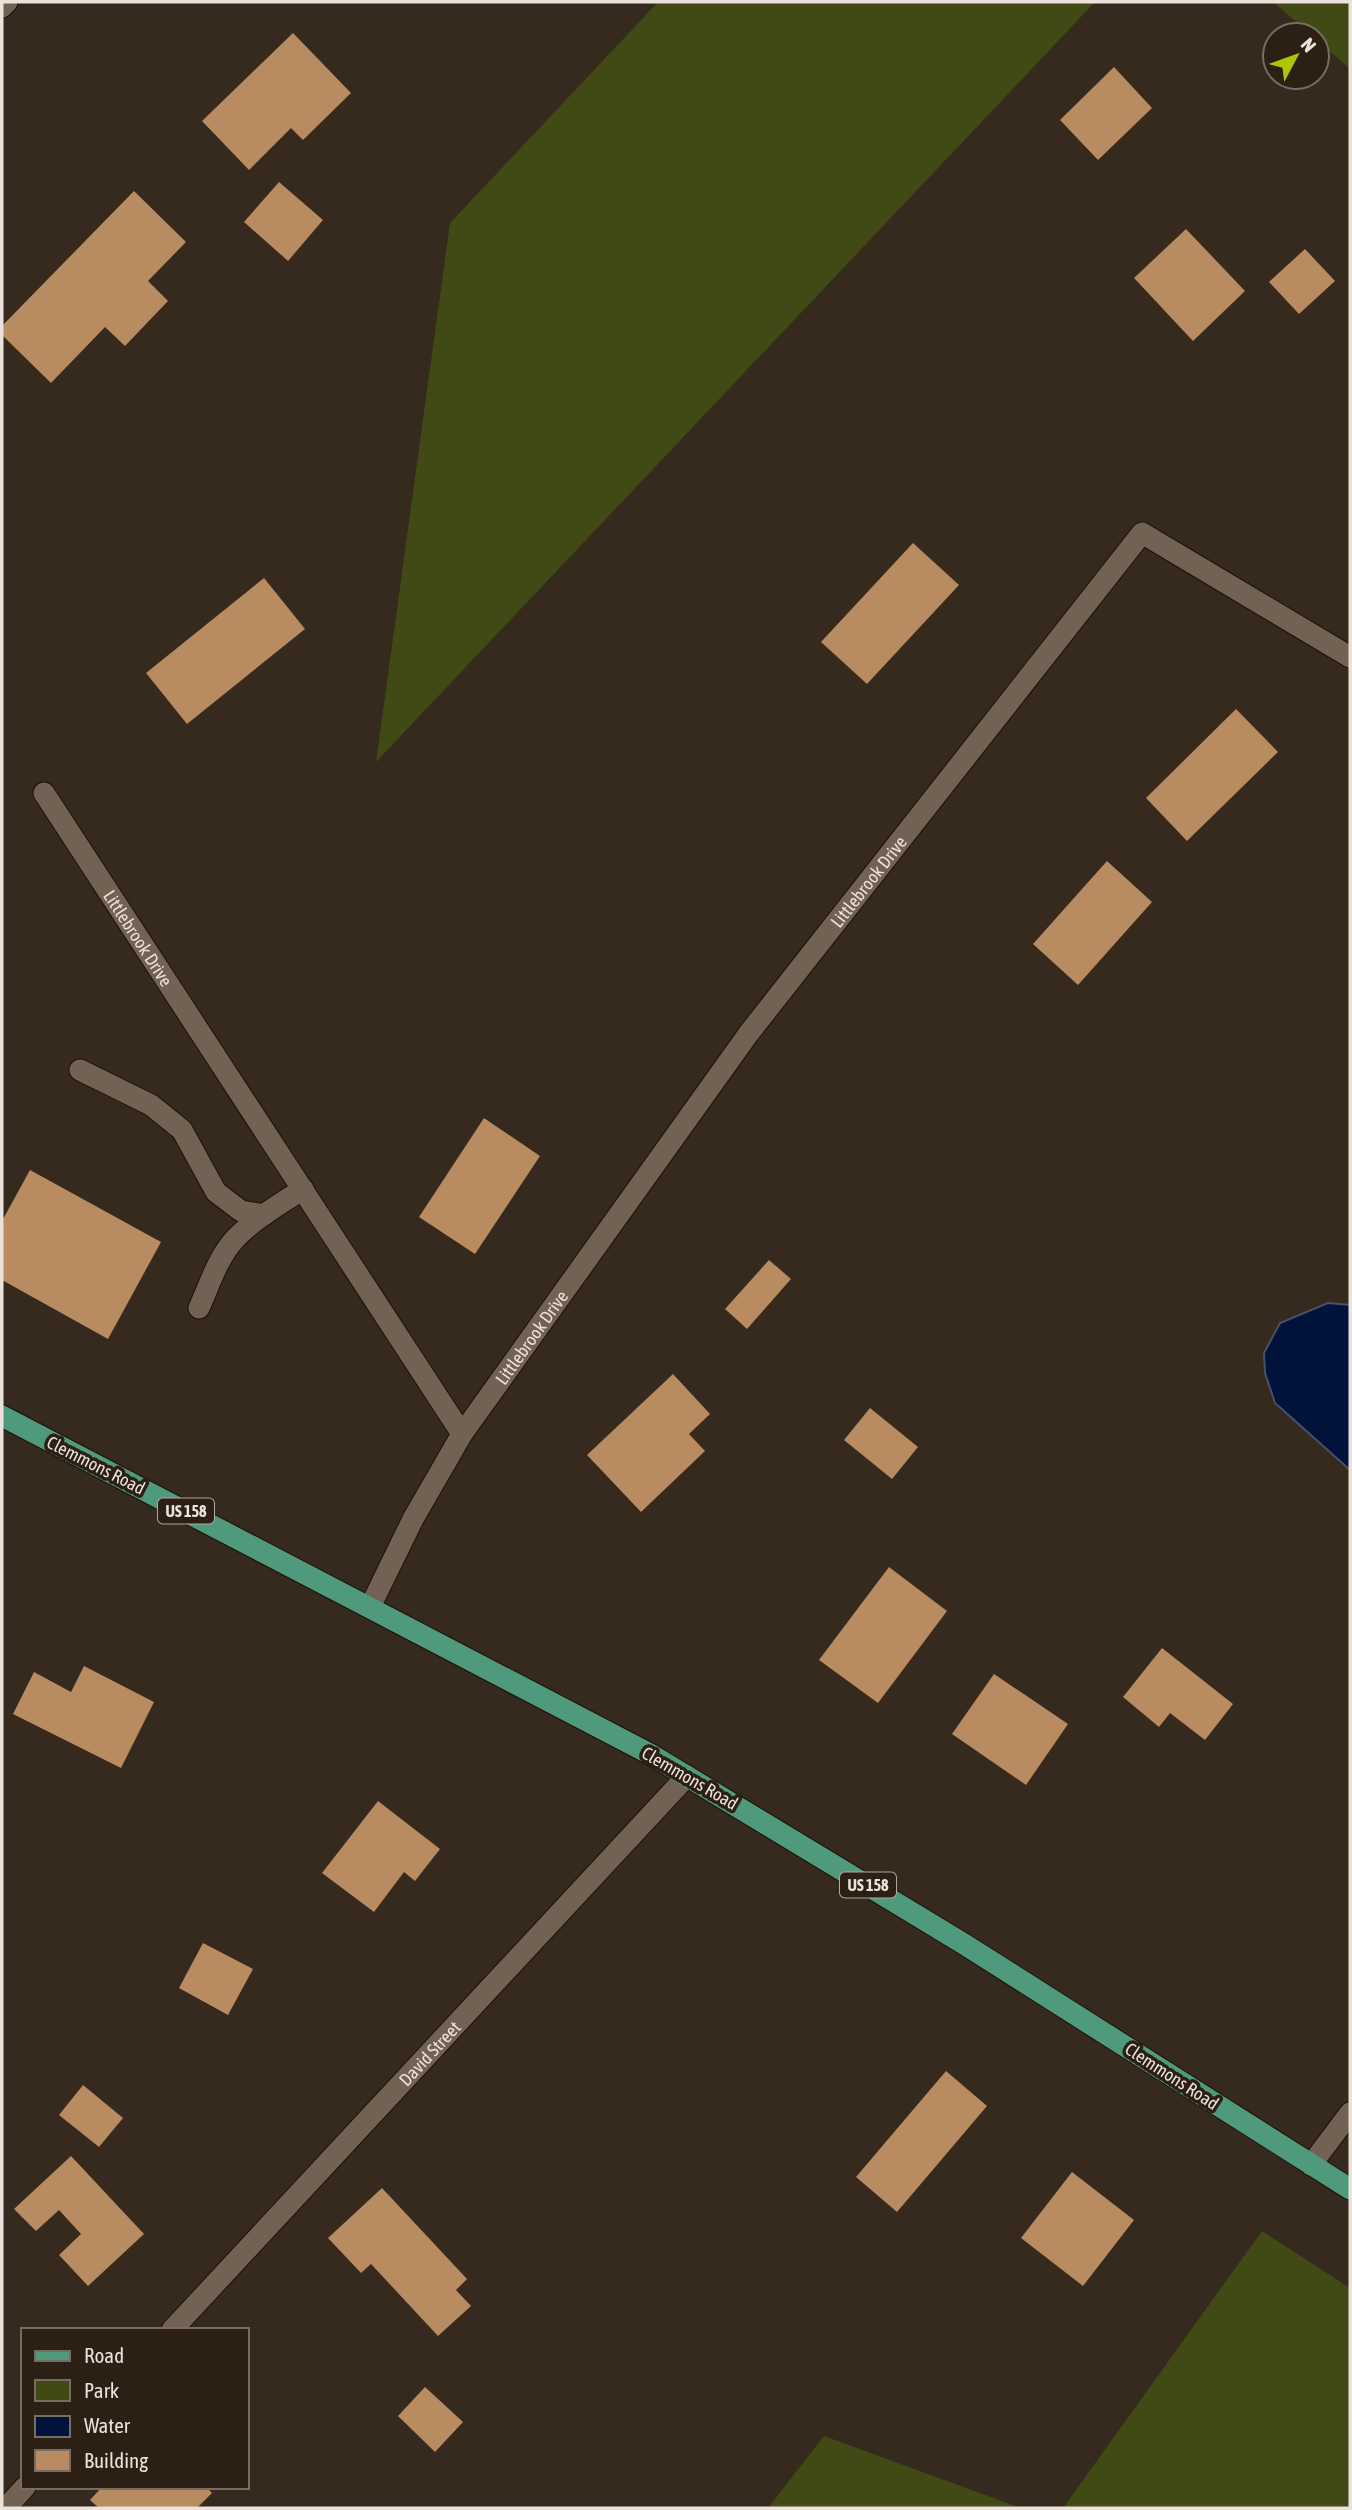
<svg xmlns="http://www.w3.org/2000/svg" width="1352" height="2510" viewBox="0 0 1352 2510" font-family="'Asap Condensed',sans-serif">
<rect width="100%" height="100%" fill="#36291d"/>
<!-- green -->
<g fill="#414a15">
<path d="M 658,2 L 1095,2 L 376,762 L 450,223 Z"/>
<path d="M 1273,2 L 1350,2 L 1350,69 L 1317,40 L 1317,35 L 1312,35 Z"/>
<path d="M 1262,2231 L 1350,2288 L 1350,2508 L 1063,2508 Z"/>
<path d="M 824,2436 L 1021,2508 L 768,2508 Z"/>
</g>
<!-- water -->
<path fill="#01133a" stroke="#47516a" stroke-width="2" d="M 1328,1303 L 1350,1305 L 1350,1470 L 1275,1403 L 1265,1373 L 1264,1353 L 1280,1323 Z"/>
<!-- building -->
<g fill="#b98b61">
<path d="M 293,33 L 351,93 L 303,140 L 291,128 L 249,170 L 202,121 Z"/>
<path d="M 1114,67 L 1152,108 L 1098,160 L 1060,120 Z"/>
<path d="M 279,182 L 323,220 L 288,261 L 244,222 Z"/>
<path d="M 134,191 L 186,242 L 148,281 L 168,301 L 125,346 L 105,327 L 51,383 L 2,335 L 2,326 Z"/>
<path d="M 1186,229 L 1245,291 L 1193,341 L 1134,278 Z"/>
<path d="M 1305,249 L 1335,281 L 1299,314 L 1269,282 Z"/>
<path d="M 913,543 L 959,585 L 867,684 L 821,642 Z"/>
<path d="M 264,578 L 305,629 L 187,724 L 146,673 Z"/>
<path d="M 1236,709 L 1278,752 L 1187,841 L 1146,798 Z"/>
<path d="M 1107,861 L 1152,902 L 1078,985 L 1033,944 Z"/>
<path d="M 484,1118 L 540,1156 L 475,1254 L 419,1217 Z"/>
<path d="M 30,1170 L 161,1242 L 108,1339 L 2,1280 L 2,1221 Z"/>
<path d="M 769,1260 L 791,1279 L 747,1329 L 725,1309 Z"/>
<path d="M 673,1374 L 710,1414 L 689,1434 L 705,1451 L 641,1512 L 587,1455 Z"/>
<path d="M 870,1408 L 918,1447 L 892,1479 L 844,1440 Z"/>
<path d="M 889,1567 L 947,1611 L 878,1703 L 819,1660 Z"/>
<path d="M 1162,1648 L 1233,1704 L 1205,1740 L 1170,1713 L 1159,1727 L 1123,1697 Z"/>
<path d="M 84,1666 L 154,1702 L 121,1768 L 13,1714 L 34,1672 L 71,1692 Z"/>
<path d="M 994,1674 L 1068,1724 L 1026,1785 L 952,1734 Z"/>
<path d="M 378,1801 L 440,1849 L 415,1881 L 404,1872 L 374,1912 L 322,1873 Z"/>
<path d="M 203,1943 L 253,1969 L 228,2015 L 179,1988 Z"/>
<path d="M 946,2071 L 987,2106 L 897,2212 L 856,2177 Z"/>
<path d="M 83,2085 L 123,2118 L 99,2147 L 59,2115 Z"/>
<path d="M 71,2156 L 144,2234 L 88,2286 L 59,2255 L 81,2234 L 59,2210 L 36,2231 L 14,2209 Z"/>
<path d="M 1072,2172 L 1134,2220 L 1083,2286 L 1021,2238 Z"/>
<path d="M 382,2188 L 467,2279 L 456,2290 L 471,2306 L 438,2336 L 371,2264 L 361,2273 L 328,2238 Z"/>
<path d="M 425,2387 L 463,2422 L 435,2452 L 398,2416 Z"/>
<path d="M 102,2487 L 206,2487 L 212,2493 L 197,2508 L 99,2508 L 90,2500 Z"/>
</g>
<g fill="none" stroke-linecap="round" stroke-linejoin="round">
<defs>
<g id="lane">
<path d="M 80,1070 L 151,1105 L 182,1130 L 216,1192 L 241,1211 L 264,1215"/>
<path d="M 199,1308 C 209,1286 218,1257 235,1239 C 254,1219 280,1204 303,1189"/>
<path d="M 1311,2165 L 1350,2113"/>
</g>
<g id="street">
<path d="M 2,7 L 7,2"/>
<path id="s1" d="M 44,793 L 462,1434 L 413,1519 L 370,1607"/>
<path id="s2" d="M 462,1434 L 749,1033 L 1142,533 L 1350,657"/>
<path id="s3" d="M 172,2330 L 687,1776"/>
<path d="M 6,2508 L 25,2487"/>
</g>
<path id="primary" d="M 2,1416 L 650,1754 L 964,1944 L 1350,2189"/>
</defs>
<!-- lane casing -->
<use href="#lane" stroke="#1d1107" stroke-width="23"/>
<!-- street casing -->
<use href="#street" stroke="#1d1107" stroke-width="23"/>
<!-- primary casing -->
<use href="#primary" stroke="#1d1107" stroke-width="23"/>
<!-- lane -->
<use href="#lane" stroke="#716254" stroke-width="21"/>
<!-- street -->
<use href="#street" stroke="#716254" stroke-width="21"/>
<!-- primary -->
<use href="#primary" stroke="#4f9a7c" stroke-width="21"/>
</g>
<g text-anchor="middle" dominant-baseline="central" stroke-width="7" stroke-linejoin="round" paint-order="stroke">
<!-- shield labels -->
<g fill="#2c1f14" stroke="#b2a89f" stroke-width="2">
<rect x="158" y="1498.5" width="56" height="25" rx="5"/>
<rect x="840" y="1872.5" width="56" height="25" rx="5"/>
</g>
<g font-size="16" font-weight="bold" fill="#ebe3db">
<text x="186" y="1511">US 158</text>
<text x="868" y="1885">US 158</text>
</g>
<!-- street labels -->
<g font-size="18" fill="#ebe3db" stroke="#2c1f14">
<text stroke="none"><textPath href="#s2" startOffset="686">Littlebrook Drive</textPath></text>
<text stroke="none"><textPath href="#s1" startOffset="173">Littlebrook Drive</textPath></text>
<text stroke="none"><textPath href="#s2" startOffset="119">Littlebrook Drive</textPath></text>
<text transform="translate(96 1465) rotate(27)">Clemmons Road</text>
<text transform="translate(690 1778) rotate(30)">Clemmons Road</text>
<text stroke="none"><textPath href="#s3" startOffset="378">David Street</textPath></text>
<text transform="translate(1172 2076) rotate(33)">Clemmons Road</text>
</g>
</g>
<!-- border -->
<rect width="1352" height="2510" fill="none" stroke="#ebe3db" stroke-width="7"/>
<!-- legend -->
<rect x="21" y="2328" width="228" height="161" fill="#2c1f14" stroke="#786d64" stroke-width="2"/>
<rect x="35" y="2351" width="35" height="10" fill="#4f9a7c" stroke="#786d64" stroke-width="2"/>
<text x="84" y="2363" font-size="21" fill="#ebe3db">Road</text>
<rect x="35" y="2380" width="35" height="21" fill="#414a15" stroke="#786d64" stroke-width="2"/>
<text x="84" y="2398" font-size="21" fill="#ebe3db">Park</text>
<rect x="35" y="2416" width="35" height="21" fill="#01133a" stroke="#786d64" stroke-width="2"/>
<text x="84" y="2433" font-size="21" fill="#ebe3db">Water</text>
<rect x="35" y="2450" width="35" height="21" fill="#b98b61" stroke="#786d64" stroke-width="2"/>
<text x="84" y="2468" font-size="21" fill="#ebe3db">Building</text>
<!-- north arrow -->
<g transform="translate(1296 56) rotate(49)"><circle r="33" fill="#2c1f14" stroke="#786d64" stroke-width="2"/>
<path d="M0-5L12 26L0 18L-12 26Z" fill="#afc507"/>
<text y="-10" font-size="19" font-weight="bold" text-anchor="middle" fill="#ebe3db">N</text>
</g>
</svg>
